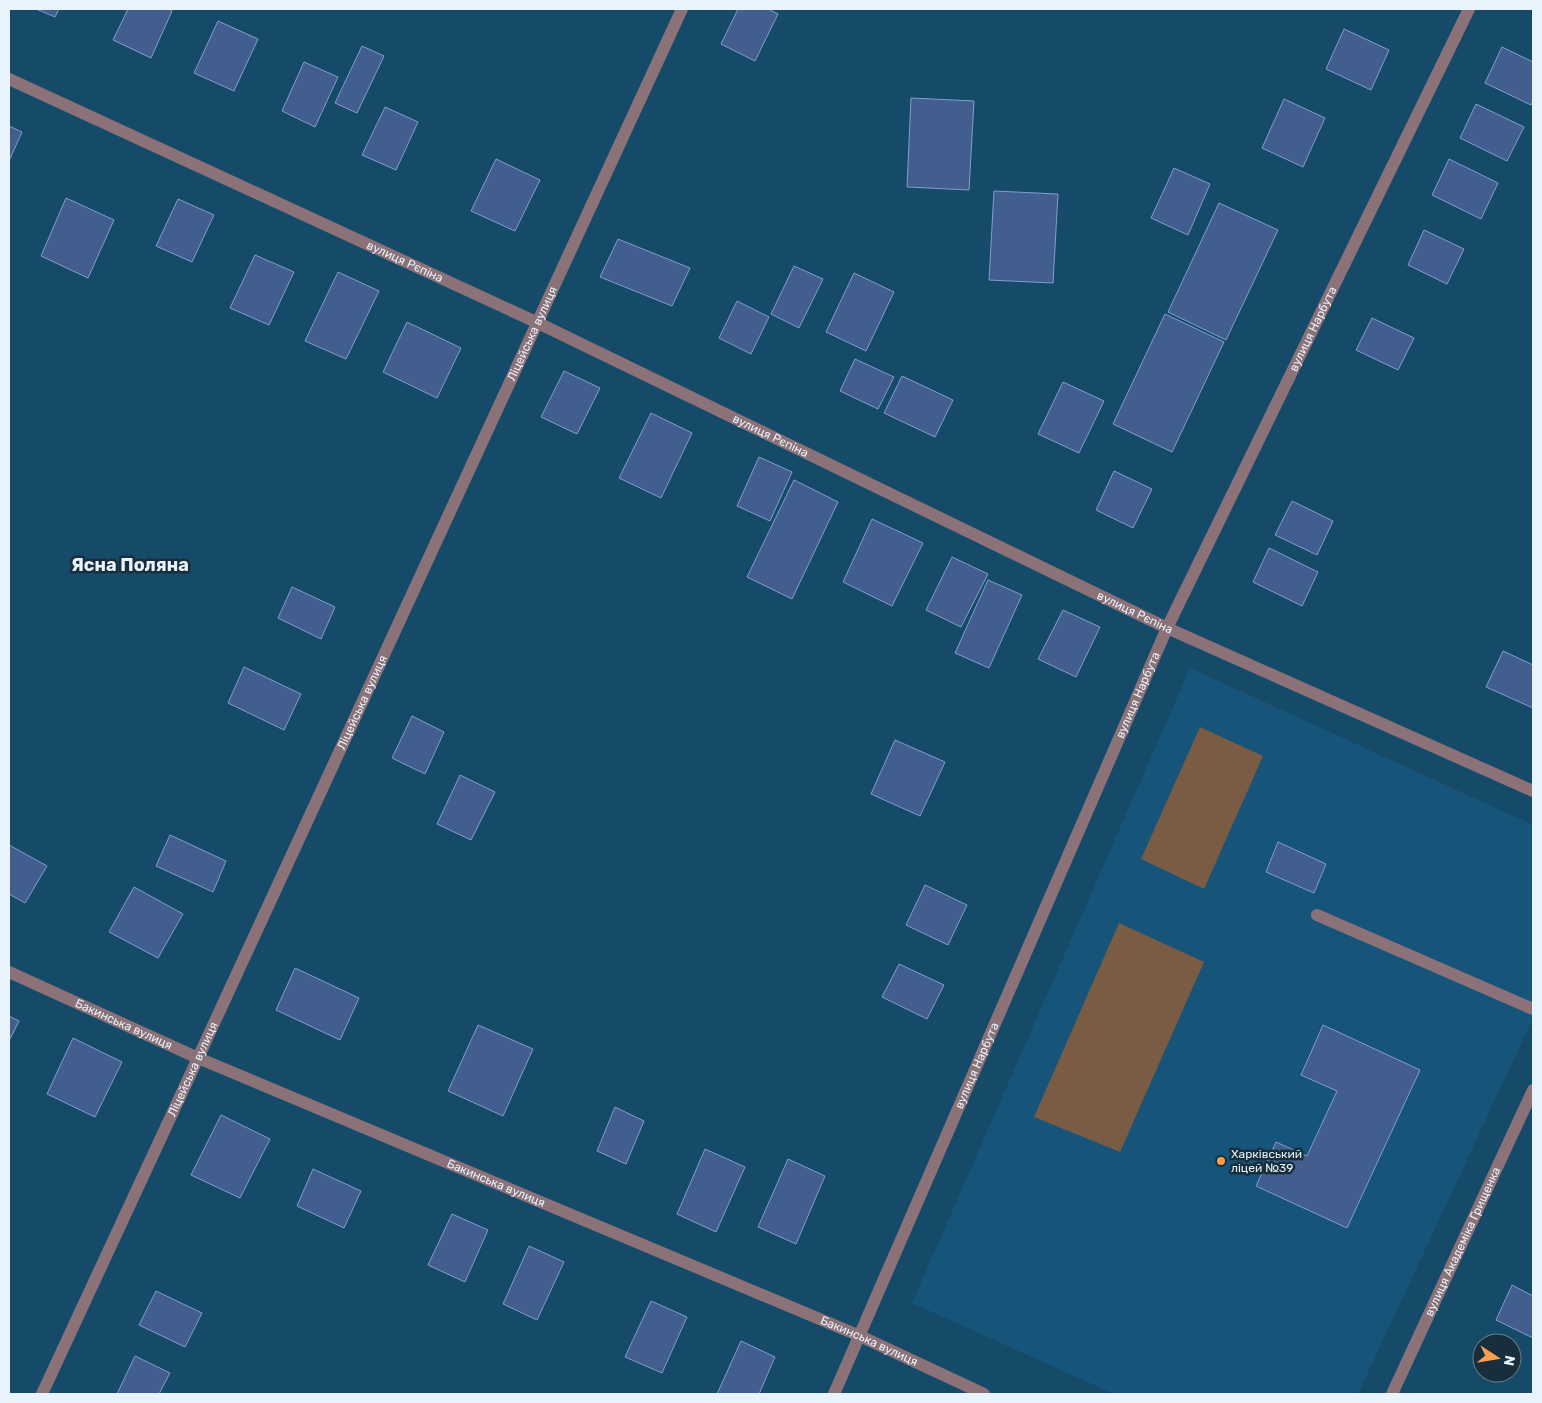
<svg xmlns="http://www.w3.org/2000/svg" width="1542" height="1403" viewBox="0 0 1542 1403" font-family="Rubik,sans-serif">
<rect width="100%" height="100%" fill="#164a69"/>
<!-- built -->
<path fill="#175479" d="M 1190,668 L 1533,825 L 1533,1018 L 1358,1394 L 1114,1394 L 912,1303 Z"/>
<!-- green -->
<g fill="#7a5c44">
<path d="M 1200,727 L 1263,756 L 1204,889 L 1141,859 Z"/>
<path d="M 1119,923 L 1204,962 L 1120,1152 L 1034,1117 Z"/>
</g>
<!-- building -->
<g fill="#415e8e" stroke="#829ecd">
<path d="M 36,9 L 59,9 L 55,17 Z"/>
<path d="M 128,9 L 168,9 L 172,11 L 151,58 L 113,40 Z"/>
<path d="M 738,9 L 768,9 L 778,14 L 755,61 L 721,44 Z"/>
<path d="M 218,21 L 258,39 L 234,91 L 194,73 Z"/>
<path d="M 1344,29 L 1389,50 L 1371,90 L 1326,69 Z"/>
<path d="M 362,46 L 384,56 L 357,113 L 335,103 Z"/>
<path d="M 1502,47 L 1533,62 L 1533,100 L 1531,105 L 1485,83 Z"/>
<path d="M 304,62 L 338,77 L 315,127 L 282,111 Z"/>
<path d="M 911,98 L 974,101 L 969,190 L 907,187 Z"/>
<path d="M 1284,99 L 1325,118 L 1303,167 L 1262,148 Z"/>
<path d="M 1476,104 L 1524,127 L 1507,161 L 1460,138 Z"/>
<path d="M 385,107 L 418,122 L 396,170 L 362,155 Z"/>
<path d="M 9,126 L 22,132 L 9,161 Z"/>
<path d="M 496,159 L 540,180 L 515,231 L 471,211 Z"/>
<path d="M 1449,159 L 1498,183 L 1481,219 L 1432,195 Z"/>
<path d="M 1174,168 L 1210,184 L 1188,235 L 1151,218 Z"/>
<path d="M 994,191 L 1058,194 L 1053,283 L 989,280 Z"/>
<path d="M 66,198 L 114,220 L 88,278 L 41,256 Z"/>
<path d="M 178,199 L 214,215 L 192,262 L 156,246 Z"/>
<path d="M 1219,203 L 1278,230 L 1226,340 L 1168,312 Z"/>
<path d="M 1424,230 L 1464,249 L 1447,284 L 1408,265 Z"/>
<path d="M 618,239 L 690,268 L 672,306 L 600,277 Z"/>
<path d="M 255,255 L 294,272 L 269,325 L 230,308 Z"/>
<path d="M 794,266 L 823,279 L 799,328 L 771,314 Z"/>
<path d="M 338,272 L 379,291 L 346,359 L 305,341 Z"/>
<path d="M 854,273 L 894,292 L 866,351 L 826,332 Z"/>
<path d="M 737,301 L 769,317 L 751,354 L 719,338 Z"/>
<path d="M 1165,314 L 1224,342 L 1172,452 L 1113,424 Z"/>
<path d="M 1372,318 L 1414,338 L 1398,370 L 1356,350 Z"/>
<path d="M 407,322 L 461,348 L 437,398 L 383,372 Z"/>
<path d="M 855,359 L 894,377 L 878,409 L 840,391 Z"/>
<path d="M 564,371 L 600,388 L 577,434 L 541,417 Z"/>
<path d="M 902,376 L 953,400 L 935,437 L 884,413 Z"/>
<path d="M 1063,382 L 1104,401 L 1079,453 L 1038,434 Z"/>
<path d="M 651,413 L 692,433 L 661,498 L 619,478 Z"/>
<path d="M 759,457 L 792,472 L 770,521 L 737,506 Z"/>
<path d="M 1114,471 L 1152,489 L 1133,528 L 1096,510 Z"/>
<path d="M 794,480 L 838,502 L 792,599 L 747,577 Z"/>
<path d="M 1292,501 L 1333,521 L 1317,555 L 1275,535 Z"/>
<path d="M 872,519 L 923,543 L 892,606 L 843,582 Z"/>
<path d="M 1269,548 L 1318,572 L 1302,606 L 1253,582 Z"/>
<path d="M 952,557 L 988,574 L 961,627 L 926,610 Z"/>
<path d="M 988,580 L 1022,595 L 989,668 L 955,653 Z"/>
<path d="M 292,587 L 335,607 L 321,639 L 278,618 Z"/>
<path d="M 1063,610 L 1100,627 L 1076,677 L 1038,659 Z"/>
<path d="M 1503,651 L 1533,665 L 1533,708 L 1486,687 Z"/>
<path d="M 244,667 L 301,694 L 284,730 L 228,703 Z"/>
<path d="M 412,716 L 444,732 L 425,774 L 392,758 Z"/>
<path d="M 895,740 L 945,762 L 920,816 L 871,794 Z"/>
<path d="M 460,775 L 495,792 L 471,840 L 437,824 Z"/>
<path d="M 170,835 L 226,861 L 213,892 L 156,866 Z"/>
<path d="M 1278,842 L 1326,864 L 1314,893 L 1266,872 Z"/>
<path d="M 9,845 L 47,866 L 25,903 L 9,894 Z"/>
<path d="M 925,885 L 967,905 L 948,945 L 906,925 Z"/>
<path d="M 134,887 L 183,914 L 158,958 L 109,932 Z"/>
<path d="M 899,964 L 944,985 L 927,1019 L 882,997 Z"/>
<path d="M 295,968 L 359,998 L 340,1040 L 276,1010 Z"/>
<path d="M 9,1016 L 19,1021 L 9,1041 Z"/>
<path d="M 478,1025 L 533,1049 L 503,1116 L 448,1091 Z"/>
<path d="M 1323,1025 L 1420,1070 L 1347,1228 L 1256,1186 L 1276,1142 L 1307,1156 L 1337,1091 L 1301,1075 Z"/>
<path d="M 73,1038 L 122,1062 L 95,1117 L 47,1094 Z"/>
<path d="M 615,1107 L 644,1121 L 626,1164 L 597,1151 Z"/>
<path d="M 221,1115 L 270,1139 L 240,1198 L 191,1175 Z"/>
<path d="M 705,1149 L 745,1167 L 716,1232 L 677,1214 Z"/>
<path d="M 788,1159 L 825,1176 L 796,1244 L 758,1227 Z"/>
<path d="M 313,1169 L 361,1191 L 344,1228 L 297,1206 Z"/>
<path d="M 452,1214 L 488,1230 L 465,1282 L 428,1265 Z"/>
<path d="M 529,1246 L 564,1262 L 537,1320 L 503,1304 Z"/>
<path d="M 1512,1285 L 1533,1296 L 1533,1338 L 1496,1320 Z"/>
<path d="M 156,1291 L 202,1313 L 185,1347 L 139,1325 Z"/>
<path d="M 651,1301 L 687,1317 L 662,1373 L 625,1357 Z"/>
<path d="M 741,1341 L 775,1357 L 759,1394 L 717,1394 Z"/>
<path d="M 135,1356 L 170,1373 L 159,1394 L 117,1394 Z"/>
</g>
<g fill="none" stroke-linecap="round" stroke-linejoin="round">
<!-- service -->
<path stroke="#8b7178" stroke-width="12" d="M 1317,915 L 1533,1009"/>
<!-- minor -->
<g stroke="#8b7178" stroke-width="12">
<path id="s1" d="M 9,79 L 536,322 L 1167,628 L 1533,791"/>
<path id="s2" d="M 9,972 L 198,1058 L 860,1336 L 984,1394"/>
<path id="s3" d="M 42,1394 L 198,1058 L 682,9"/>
<path id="s4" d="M 834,1394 L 1167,628 L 1469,9"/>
<path id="s5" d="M 1392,1394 L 1533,1090"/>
</g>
</g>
<!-- markers -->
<circle fill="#f99f4d" stroke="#192e3c" stroke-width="2" cx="1221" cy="1161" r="5"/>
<g text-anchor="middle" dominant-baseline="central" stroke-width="5" stroke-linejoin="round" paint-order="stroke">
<!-- street labels -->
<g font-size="12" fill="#e9f3fb" stroke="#192e3c">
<text stroke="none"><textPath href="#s1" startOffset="436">вулиця Рєпіна</textPath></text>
<text stroke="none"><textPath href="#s4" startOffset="1168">вулиця Нарбута</textPath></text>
<text stroke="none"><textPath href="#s3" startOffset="1168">Ліцейська вулиця</textPath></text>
<text stroke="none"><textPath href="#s1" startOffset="841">вулиця Рєпіна</textPath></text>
<text stroke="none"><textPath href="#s1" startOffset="1246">вулиця Рєпіна</textPath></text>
<text stroke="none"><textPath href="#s4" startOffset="762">вулиця Нарбута</textPath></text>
<text stroke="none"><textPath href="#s3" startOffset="762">Ліцейська вулиця</textPath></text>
<text stroke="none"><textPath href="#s2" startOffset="126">Бакинська вулиця</textPath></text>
<text stroke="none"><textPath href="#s4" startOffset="358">вулиця Нарбута</textPath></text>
<text stroke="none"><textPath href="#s3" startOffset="358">Ліцейська вулиця</textPath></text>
<text stroke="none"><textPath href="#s2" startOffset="531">Бакинська вулиця</textPath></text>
<text stroke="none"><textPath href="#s5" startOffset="168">вулиця Академіка Грищенка</textPath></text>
<text stroke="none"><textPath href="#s2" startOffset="936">Бакинська вулиця</textPath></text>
</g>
<!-- poi labels -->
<g font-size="12" fill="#e9f3fb" stroke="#192e3c" text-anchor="start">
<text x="1231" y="1154">Харківський<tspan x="1231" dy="14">ліцей №39</tspan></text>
</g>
<!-- district labels -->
<g font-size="18" font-weight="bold" fill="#e9f3fb" stroke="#192e3c">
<text x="130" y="565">Ясна Поляна</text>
</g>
</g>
<!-- border -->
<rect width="1542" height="1403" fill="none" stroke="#e9f3fb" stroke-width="20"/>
<!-- north arrow -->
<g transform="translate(1497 1358) rotate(102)"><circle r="24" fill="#192e3c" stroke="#6c7d88"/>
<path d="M0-4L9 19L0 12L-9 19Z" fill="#f99f4d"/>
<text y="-8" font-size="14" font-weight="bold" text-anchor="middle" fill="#e9f3fb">N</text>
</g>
</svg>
